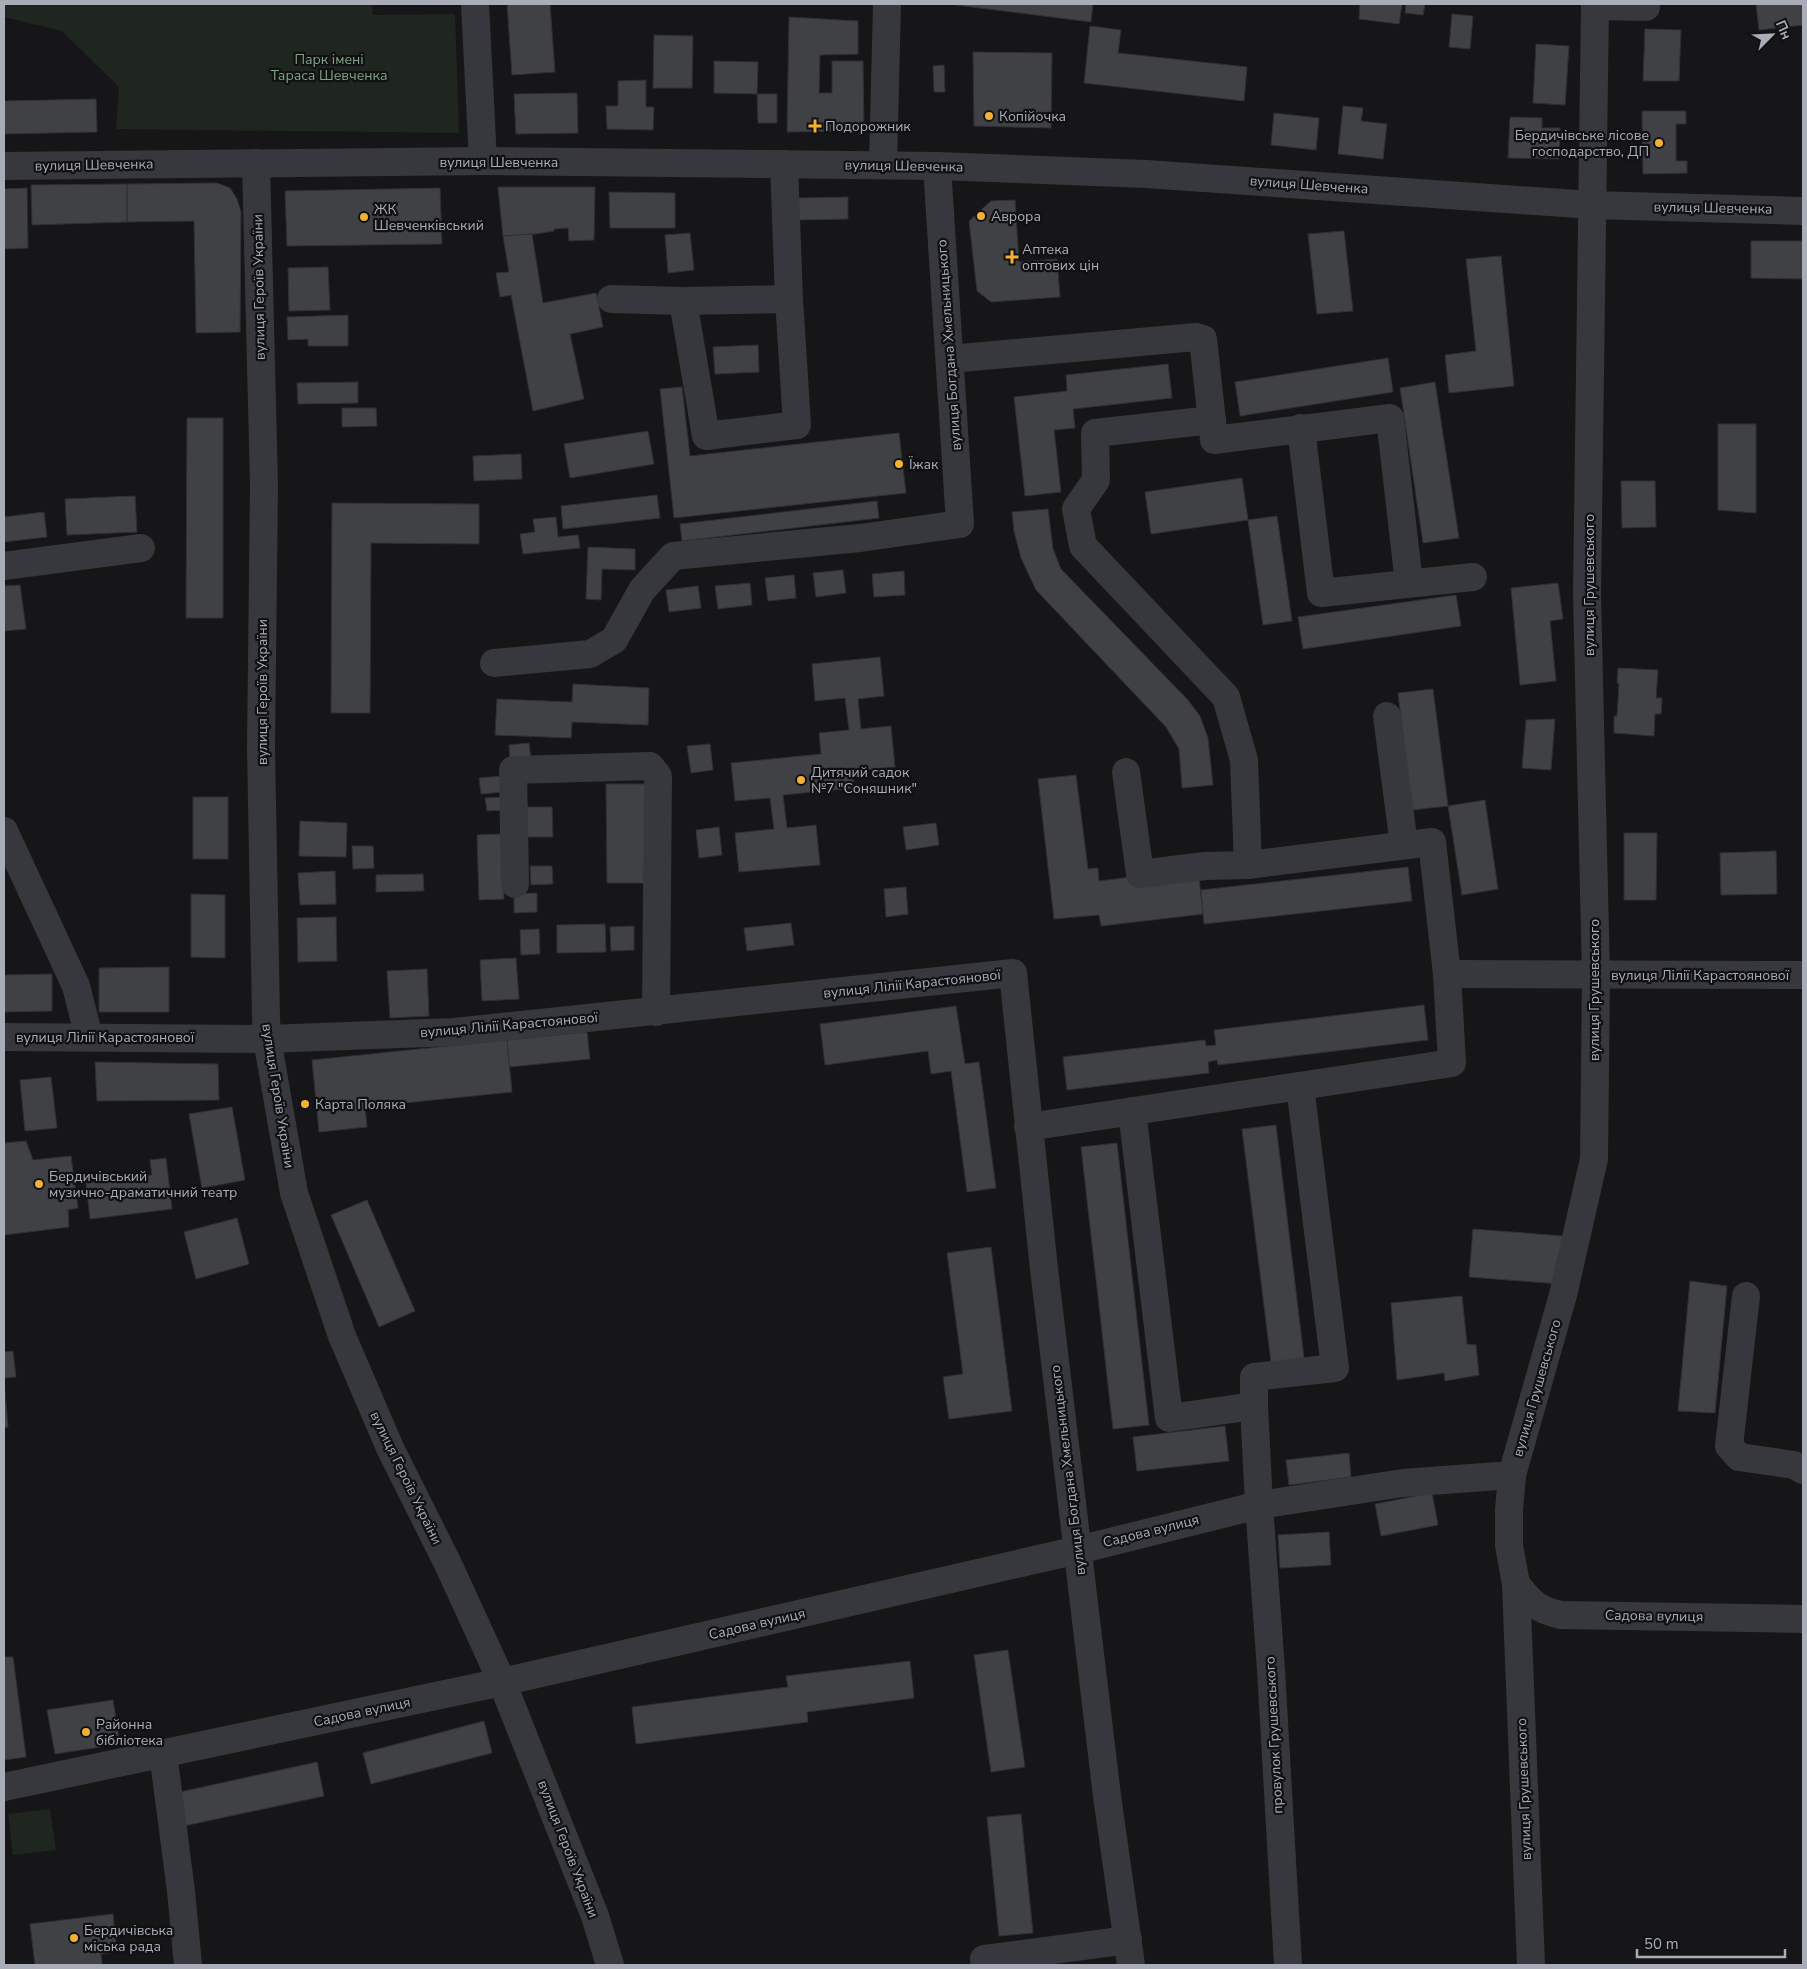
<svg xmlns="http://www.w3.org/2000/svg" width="1807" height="1969" viewBox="0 0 1807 1969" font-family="'Nunito Sans',sans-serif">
<rect width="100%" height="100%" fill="#161618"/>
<!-- green -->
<g fill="#1e261f">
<path d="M 4,4 L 372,4 L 373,15 L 455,14 L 459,133 L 116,129 L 119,87 L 62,31 L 4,17 Z"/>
<path d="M 50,1809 L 56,1850 L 13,1855 L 8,1814 Z"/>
</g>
<!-- building -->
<g fill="#404145" stroke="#303034">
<path d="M 507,4 L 550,4 L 555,72 L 512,75 Z"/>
<path d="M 948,4 L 1093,4 L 1091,22 Z"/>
<path d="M 1360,4 L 1402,4 L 1399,24 L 1359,19 Z"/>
<path d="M 1406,4 L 1425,4 L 1423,15 L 1405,13 Z"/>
<path d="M 1756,4 L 1803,4 L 1803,25 L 1759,30 Z"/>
<path d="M 1452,14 L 1473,16 L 1470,49 L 1449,47 Z"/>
<path d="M 789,17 L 858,21 L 858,54 L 820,55 L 819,93 L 832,93 L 832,61 L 863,61 L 864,131 L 787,132 Z"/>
<path d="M 1090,26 L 1121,30 L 1118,53 L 1247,67 L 1244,101 L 1084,83 Z"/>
<path d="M 1645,29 L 1681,30 L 1679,81 L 1643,81 Z"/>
<path d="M 654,35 L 693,36 L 692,88 L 653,88 Z"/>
<path d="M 1536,44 L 1569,46 L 1565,105 L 1533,103 Z"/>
<path d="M 973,52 L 1052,53 L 1051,128 L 974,126 Z"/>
<path d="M 714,61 L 758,62 L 757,94 L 714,93 Z"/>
<path d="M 944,65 L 945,92 L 934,92 L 933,66 Z"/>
<path d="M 646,80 L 646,107 L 654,107 L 653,130 L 607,129 L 606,106 L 618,106 L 618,81 Z"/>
<path d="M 577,93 L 578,133 L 516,134 L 514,94 Z"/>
<path d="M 757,94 L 777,94 L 777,123 L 758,123 Z"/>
<path d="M 96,99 L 97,132 L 4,134 L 4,101 Z"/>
<path d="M 1343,106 L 1363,108 L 1361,121 L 1387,124 L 1383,159 L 1338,154 Z"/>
<path d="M 1642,111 L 1686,111 L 1686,124 L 1676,124 L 1676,161 L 1687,161 L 1687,173 L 1643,174 Z"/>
<path d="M 1274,113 L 1319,118 L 1316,150 L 1271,145 Z"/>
<path d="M 1510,117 L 1542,118 L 1542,128 L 1560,128 L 1559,159 L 1508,158 Z"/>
<path d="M 217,183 L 230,188 L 237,199 L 241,212 L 240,332 L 196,333 L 194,221 L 127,222 L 127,184 Z"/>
<path d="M 127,184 L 127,222 L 32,225 L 31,185 Z"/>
<path d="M 498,187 L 595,187 L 594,240 L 569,241 L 568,228 L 554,229 L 554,231 L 535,234 L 503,236 Z"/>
<path d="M 27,188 L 28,248 L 4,249 L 4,189 Z"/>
<path d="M 440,188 L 442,244 L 287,246 L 285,191 Z"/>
<path d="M 609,192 L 675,193 L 675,228 L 610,228 Z"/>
<path d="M 848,197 L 848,219 L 798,220 L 798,198 Z"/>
<path d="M 1015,200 L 1019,262 L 1057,259 L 1060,297 L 991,302 L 977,291 L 969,221 L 991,201 Z"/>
<path d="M 1344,231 L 1353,311 L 1317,314 L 1308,234 Z"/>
<path d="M 690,233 L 694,270 L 668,273 L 665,235 Z"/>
<path d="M 532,234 L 543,303 L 596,293 L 603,327 L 570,334 L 584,399 L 533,411 L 511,295 L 500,297 L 496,273 L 509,272 L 503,236 Z"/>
<path d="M 1751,241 L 1803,241 L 1803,279 L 1751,278 Z"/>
<path d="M 1501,256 L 1514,386 L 1449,393 L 1445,355 L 1476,351 L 1466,259 Z"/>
<path d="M 328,267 L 330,310 L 289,311 L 288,268 Z"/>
<path d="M 348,315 L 348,346 L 308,346 L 308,339 L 288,340 L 287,317 Z"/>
<path d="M 758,345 L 759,372 L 715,374 L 713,347 Z"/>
<path d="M 1388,358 L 1393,392 L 1240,416 L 1235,382 Z"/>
<path d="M 1168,364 L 1172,398 L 1073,409 L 1075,428 L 1054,430 L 1061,492 L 1025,496 L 1014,397 L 1067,391 L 1066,375 Z"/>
<path d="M 358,382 L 358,403 L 298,404 L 297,383 Z"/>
<path d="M 1435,382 L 1459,538 L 1423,543 L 1400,388 Z"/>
<path d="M 682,387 L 690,456 L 899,433 L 906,493 L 674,518 L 660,389 Z"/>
<path d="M 342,408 L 376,408 L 377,426 L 342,427 Z"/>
<path d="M 187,418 L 223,418 L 223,618 L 186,618 Z"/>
<path d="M 1718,424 L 1756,424 L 1756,513 L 1718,510 Z"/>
<path d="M 648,431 L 654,464 L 570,478 L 564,444 Z"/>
<path d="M 521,454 L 522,479 L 474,481 L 473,456 Z"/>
<path d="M 1242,478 L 1248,520 L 1151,534 L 1145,492 Z"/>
<path d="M 1621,481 L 1655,481 L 1656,527 L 1622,528 Z"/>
<path d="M 657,495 L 660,518 L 563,529 L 561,506 Z"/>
<path d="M 135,496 L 137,532 L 67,535 L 65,499 Z"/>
<path d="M 877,501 L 879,518 L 682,541 L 680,524 Z"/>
<path d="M 332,503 L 479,504 L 479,544 L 371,543 L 370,713 L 331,713 Z"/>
<path d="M 1048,509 L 1053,549 L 1061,569 L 1188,700 L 1200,716 L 1208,738 L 1213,785 L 1182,788 L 1179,749 L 1166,727 L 1036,590 L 1021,558 L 1014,531 L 1012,512 Z"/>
<path d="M 44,512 L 47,537 L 4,542 L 4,517 Z"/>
<path d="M 1277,516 L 1292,621 L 1263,625 L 1248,520 Z"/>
<path d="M 556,517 L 558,537 L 578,535 L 580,548 L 523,554 L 520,534 L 535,532 L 533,519 Z"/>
<path d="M 588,547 L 635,549 L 635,570 L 602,569 L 601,600 L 586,599 Z"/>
<path d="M 843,570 L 846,593 L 816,597 L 813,573 Z"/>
<path d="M 904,571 L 905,595 L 874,597 L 872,574 Z"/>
<path d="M 794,575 L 796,598 L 768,601 L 765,578 Z"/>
<path d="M 750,583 L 752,605 L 718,609 L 715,586 Z"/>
<path d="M 1558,583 L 1563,619 L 1550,621 L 1556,681 L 1520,685 L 1511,588 Z"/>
<path d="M 20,585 L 26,629 L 4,631 L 4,586 Z"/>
<path d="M 698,586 L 701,608 L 669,612 L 666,590 Z"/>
<path d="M 1456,595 L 1461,626 L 1303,649 L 1298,617 Z"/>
<path d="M 880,657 L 884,696 L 858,699 L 861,729 L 891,726 L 895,767 L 853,771 L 854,788 L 783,795 L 787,828 L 816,825 L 820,865 L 739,872 L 735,833 L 774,829 L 770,798 L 735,801 L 731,763 L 821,754 L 819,733 L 849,730 L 845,698 L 815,701 L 812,664 Z"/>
<path d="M 1618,668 L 1658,670 L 1656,698 L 1662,698 L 1661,714 L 1655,714 L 1654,736 L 1614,733 L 1614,716 L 1617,716 L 1619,684 L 1617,683 Z"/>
<path d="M 573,684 L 649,688 L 648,725 L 572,722 L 571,738 L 495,735 L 497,699 L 572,702 Z"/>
<path d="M 1433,689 L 1448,806 L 1412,810 L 1398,693 Z"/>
<path d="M 1555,719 L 1551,770 L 1522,768 L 1526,720 Z"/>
<path d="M 529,743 L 531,759 L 510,760 L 509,745 Z"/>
<path d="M 710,744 L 713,770 L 691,773 L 687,746 Z"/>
<path d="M 1076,775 L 1088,869 L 1098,868 L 1099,881 L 1198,869 L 1203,914 L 1101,926 L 1099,915 L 1054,919 L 1038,779 Z"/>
<path d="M 503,776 L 504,792 L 481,794 L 479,778 Z"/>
<path d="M 606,784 L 652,784 L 653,883 L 607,883 Z"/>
<rect x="193" y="797" width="35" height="62"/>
<path d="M 503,797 L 504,810 L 487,811 L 485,798 Z"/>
<path d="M 1485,800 L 1498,889 L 1462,895 L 1448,806 Z"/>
<path d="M 524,807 L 552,807 L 553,837 L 525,837 Z"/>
<path d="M 300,821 L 347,823 L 346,857 L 299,856 Z"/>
<path d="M 936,823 L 939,845 L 906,850 L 903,827 Z"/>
<path d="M 719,827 L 722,855 L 699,858 L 696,830 Z"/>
<path d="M 1624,833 L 1657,833 L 1656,900 L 1624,900 Z"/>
<path d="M 502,834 L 504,899 L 479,900 L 477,835 Z"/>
<path d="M 352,846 L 373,846 L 374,868 L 353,869 Z"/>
<path d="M 1776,851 L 1777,894 L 1721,895 L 1720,853 Z"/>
<path d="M 530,866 L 552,866 L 553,884 L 531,885 Z"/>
<path d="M 1408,867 L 1412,901 L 1204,924 L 1201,890 Z"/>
<path d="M 335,871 L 336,904 L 300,905 L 298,873 Z"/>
<path d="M 423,874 L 424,891 L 376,892 L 376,875 Z"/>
<path d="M 906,887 L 908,914 L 886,917 L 884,889 Z"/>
<path d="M 537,893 L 537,912 L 514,913 L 514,894 Z"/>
<path d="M 191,894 L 225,895 L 225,958 L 191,957 Z"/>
<path d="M 336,917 L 337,961 L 298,962 L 297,918 Z"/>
<path d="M 791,923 L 794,945 L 747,951 L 744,928 Z"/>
<path d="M 605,924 L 606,952 L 557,953 L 557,925 Z"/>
<path d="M 634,926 L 634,950 L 611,951 L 610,927 Z"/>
<path d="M 539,929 L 540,954 L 521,955 L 520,930 Z"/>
<path d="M 516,958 L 519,999 L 482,1001 L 480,960 Z"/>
<path d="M 169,967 L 169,1012 L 99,1012 L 99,968 Z"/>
<path d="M 427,969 L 429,1016 L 390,1018 L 387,971 Z"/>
<path d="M 52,974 L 52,1011 L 4,1012 L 4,975 Z"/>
<path d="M 1424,1005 L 1428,1040 L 1218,1065 L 1217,1060 L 1208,1062 L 1209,1073 L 1067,1090 L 1063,1057 L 1205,1040 L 1206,1046 L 1216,1045 L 1214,1030 Z"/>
<path d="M 956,1006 L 965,1064 L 979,1062 L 996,1188 L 967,1192 L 951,1071 L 931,1074 L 928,1051 L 825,1065 L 820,1024 Z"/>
<path d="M 587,1032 L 590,1059 L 509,1067 L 507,1040 Z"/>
<path d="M 507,1040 L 512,1092 L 365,1107 L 367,1127 L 319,1132 L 312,1060 Z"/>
<path d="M 95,1062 L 218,1064 L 219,1100 L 97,1101 Z"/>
<path d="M 51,1077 L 57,1128 L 25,1131 L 20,1080 Z"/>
<path d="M 232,1107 L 245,1180 L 202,1188 L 189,1114 Z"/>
<path d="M 1276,1125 L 1305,1366 L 1272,1370 L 1242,1129 Z"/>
<path d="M 26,1141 L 33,1160 L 71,1156 L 78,1208 L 68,1210 L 69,1227 L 4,1235 L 4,1143 Z"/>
<path d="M 1117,1143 L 1149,1425 L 1113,1429 L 1081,1147 Z"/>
<path d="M 166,1158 L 172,1209 L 90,1219 L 86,1183 L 152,1175 L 150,1160 Z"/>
<path d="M 367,1200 L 415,1311 L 379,1327 L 331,1215 Z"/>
<path d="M 237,1218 L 249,1264 L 196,1279 L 184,1232 Z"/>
<path d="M 1473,1229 L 1563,1236 L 1560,1284 L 1469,1277 Z"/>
<path d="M 991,1247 L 1012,1411 L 949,1419 L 943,1377 L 963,1374 L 947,1253 Z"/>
<path d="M 1690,1281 L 1727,1286 L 1715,1413 L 1678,1411 Z"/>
<path d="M 1462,1296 L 1467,1344 L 1476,1345 L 1479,1375 L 1445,1381 L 1444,1373 L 1397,1380 L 1391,1303 Z"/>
<path d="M 13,1351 L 16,1377 L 4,1378 L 4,1352 Z"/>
<path d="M 4,1380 L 8,1427 L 4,1428 Z"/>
<path d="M 1225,1426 L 1229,1461 L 1137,1471 L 1133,1437 Z"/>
<path d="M 1349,1453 L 1351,1477 L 1289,1485 L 1286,1460 Z"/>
<path d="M 1432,1493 L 1438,1525 L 1381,1536 L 1375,1504 Z"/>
<path d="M 1329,1532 L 1331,1565 L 1280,1568 L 1278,1535 Z"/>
<path d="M 1008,1650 L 1025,1767 L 991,1772 L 974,1655 Z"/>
<path d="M 4,1657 L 13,1657 L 26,1757 L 4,1760 Z"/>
<path d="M 910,1661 L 914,1698 L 807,1712 L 808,1722 L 636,1744 L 632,1707 L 788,1687 L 786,1676 Z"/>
<path d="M 113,1700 L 120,1744 L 55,1754 L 47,1710 Z"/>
<path d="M 484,1721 L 492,1753 L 371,1784 L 363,1753 Z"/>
<path d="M 317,1762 L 324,1796 L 179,1827 L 171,1794 Z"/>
<path d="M 1021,1814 L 1033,1933 L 999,1936 L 987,1817 Z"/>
<path d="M 113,1914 L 117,1952 L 101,1954 L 102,1965 L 35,1965 L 30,1924 Z"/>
</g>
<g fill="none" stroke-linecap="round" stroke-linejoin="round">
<!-- minor -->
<g stroke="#37383d" stroke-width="28">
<path d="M 475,4 L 483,161"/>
<path d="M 1595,6 L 1646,7"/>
<path d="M 256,163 L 264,485 L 261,748 L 266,1017 L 267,1039 L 294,1193 L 342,1336 L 390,1448 L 448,1564 L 502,1682 L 595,1916 L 610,1965"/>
<path d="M 883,165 L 887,4"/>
<path d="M 4,166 L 483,161 L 937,166 L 1146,174 L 1592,205 L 1803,211"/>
<path d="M 611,299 L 683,301 L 789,299"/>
<path d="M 683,301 L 706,436 L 797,425 L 789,299 L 784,164"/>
<path d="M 950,359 L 1196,337 L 1203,339 L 1214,440 L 1390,418 L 1409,583"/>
<path d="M 1212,420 L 1095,433 L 1096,480 L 1076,509 L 1083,546 L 1226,697 L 1244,760 L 1248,865"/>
<path d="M 1301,428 L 1321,593 L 1473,577"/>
<path d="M 4,566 L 141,548"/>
<path d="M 494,663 L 590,654 L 614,640 L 642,590 L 673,556 L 860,538 L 960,524 L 937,166"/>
<path d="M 1387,716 L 1404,845"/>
<path d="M 4,831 L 76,986 L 89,1037"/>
<path d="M 515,884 L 513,770 L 650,766 L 658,776 L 656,1012"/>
<path d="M 1447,974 L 1803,975"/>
<path d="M 4,1037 L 267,1039 L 454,1032 L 1013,973 L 1044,1269 L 1107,1796 L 1131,1965"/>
<path d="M 1132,1111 L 1169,1418 L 1254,1406 L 1259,1505 L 1271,1670 L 1288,1965"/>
<path d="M 1028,1127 L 1452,1063 L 1447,974 L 1432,842 L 1248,865 L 1205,866 L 1140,874 L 1126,772"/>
<path d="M 1746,1296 L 1729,1446 L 1739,1457 L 1794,1465 L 1803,1470"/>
<path d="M 1254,1406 L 1254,1377 L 1335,1368 L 1300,1086"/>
<path d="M 1516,1584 C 1531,1603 1538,1610 1561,1615 L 1803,1619"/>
<path d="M 163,1753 L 181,1891 L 188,1965"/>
<path d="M 4,1787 L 502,1682 L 1078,1550 L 1259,1505 L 1403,1483 L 1512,1475"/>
<path d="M 985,1965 L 984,1959 L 1128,1940"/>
<path d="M 1531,1965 L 1516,1584 L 1509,1545 L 1509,1510 L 1512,1475 L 1563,1295 L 1594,1159 L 1596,976 L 1587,594 L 1595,4"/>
</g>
</g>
<!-- markers -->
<g fill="#f2b134" stroke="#111113" stroke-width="2">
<circle cx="989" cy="116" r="5"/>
<path d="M812.5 118.5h5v5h5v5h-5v5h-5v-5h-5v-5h5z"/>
<circle cx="1659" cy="143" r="5"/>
<circle cx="981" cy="216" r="5"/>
<circle cx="364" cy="217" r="5"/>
<path d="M1009.5 249.5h5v5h5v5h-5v5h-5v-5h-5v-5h5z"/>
<circle cx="899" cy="464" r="5"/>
<circle cx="801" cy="780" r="5"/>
<circle cx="305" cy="1104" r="5"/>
<circle cx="39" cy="1184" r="5"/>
<circle cx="86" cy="1732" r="5"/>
<circle cx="74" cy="1938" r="5"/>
</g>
<g text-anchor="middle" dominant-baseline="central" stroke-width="4.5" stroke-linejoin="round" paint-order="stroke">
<!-- park labels -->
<g font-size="14" fill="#7fa381" stroke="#111113">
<text x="329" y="59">Парк імені<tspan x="329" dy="16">Тараса Шевченка</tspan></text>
</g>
<!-- poi labels -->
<g font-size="14" fill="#a8adb8" stroke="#111113" text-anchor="start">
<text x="999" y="116">Копійочка</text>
<text x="825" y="126">Подорожник</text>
<text x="1649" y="135" text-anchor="end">Бердичівське лісове<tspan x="1649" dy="16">господарство, ДП</tspan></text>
<text x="374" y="209">ЖК<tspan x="374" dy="16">Шевченківський</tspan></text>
<text x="991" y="216">Аврора</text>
<text x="1022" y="249">Аптека<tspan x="1022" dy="16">оптових цін</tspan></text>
<text x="909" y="464">Їжак</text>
<text x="811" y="772">Дитячий садок<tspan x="811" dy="16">№7 "Соняшник"</tspan></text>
<text x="315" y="1104">Карта Поляка</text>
<text x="49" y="1176">Бердичівський<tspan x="49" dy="16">музично-драматичний театр</tspan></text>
<text x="96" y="1724">Районна<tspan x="96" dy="16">бібліотека</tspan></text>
<text x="84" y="1930">Бердичівська<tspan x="84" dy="16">міська рада</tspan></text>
</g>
<!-- street labels -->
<g font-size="14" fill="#a8adb8" stroke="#111113">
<text x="499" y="162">вулиця Шевченка</text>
<text transform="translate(94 165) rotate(-1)">вулиця Шевченка</text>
<text transform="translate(904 166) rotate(1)">вулиця Шевченка</text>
<text transform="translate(1309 185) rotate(4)">вулиця Шевченка</text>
<text transform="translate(1713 208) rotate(1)">вулиця Шевченка</text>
<text transform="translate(259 287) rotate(-91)">вулиця Героїв України</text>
<text transform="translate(949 345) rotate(-94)">вулиця Богдана Хмельницького</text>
<text transform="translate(1589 585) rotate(-90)">вулиця Грушевського</text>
<text transform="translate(262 692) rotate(-90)">вулиця Героїв України</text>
<text x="1700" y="975">вулиця Лілії Карастоянової</text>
<text transform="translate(912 984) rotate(-6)">вулиця Лілії Карастоянової</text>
<text transform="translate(1594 990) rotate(-90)">вулиця Грушевського</text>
<text transform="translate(509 1025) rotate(-5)">вулиця Лілії Карастоянової</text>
<text x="105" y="1037">вулиця Лілії Карастоянової</text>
<text transform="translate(278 1096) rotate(81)">вулиця Героїв України</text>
<text transform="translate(1537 1388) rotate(-74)">вулиця Грушевського</text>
<text transform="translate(1068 1470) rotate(-97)">вулиця Богдана Хмельницького</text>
<text transform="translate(406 1478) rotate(64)">вулиця Героїв України</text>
<text transform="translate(1151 1531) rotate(-14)">Садова вулиця</text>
<text transform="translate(1654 1616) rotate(1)">Садова вулиця</text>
<text transform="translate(757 1624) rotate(-13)">Садова вулиця</text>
<text transform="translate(362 1712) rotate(-12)">Садова вулиця</text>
<text transform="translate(1274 1735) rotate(-93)">провулок Грушевського</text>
<text transform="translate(1524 1789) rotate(-92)">вулиця Грушевського</text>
<text transform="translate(568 1849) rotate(69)">вулиця Героїв України</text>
</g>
</g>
<!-- border -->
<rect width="1807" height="1969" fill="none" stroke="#a8adb8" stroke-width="10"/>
<!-- north arrow -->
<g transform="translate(1772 35) rotate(66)" stroke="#111113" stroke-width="4" paint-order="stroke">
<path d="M0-4L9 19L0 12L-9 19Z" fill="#a8adb8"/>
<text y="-8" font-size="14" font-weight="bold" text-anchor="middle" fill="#a8adb8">Пн</text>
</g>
<!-- scale -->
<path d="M1637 1949v8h148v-8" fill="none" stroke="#a8adb8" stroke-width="2.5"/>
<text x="1644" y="1949" font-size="15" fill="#a8adb8" stroke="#111113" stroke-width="4" paint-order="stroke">50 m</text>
</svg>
